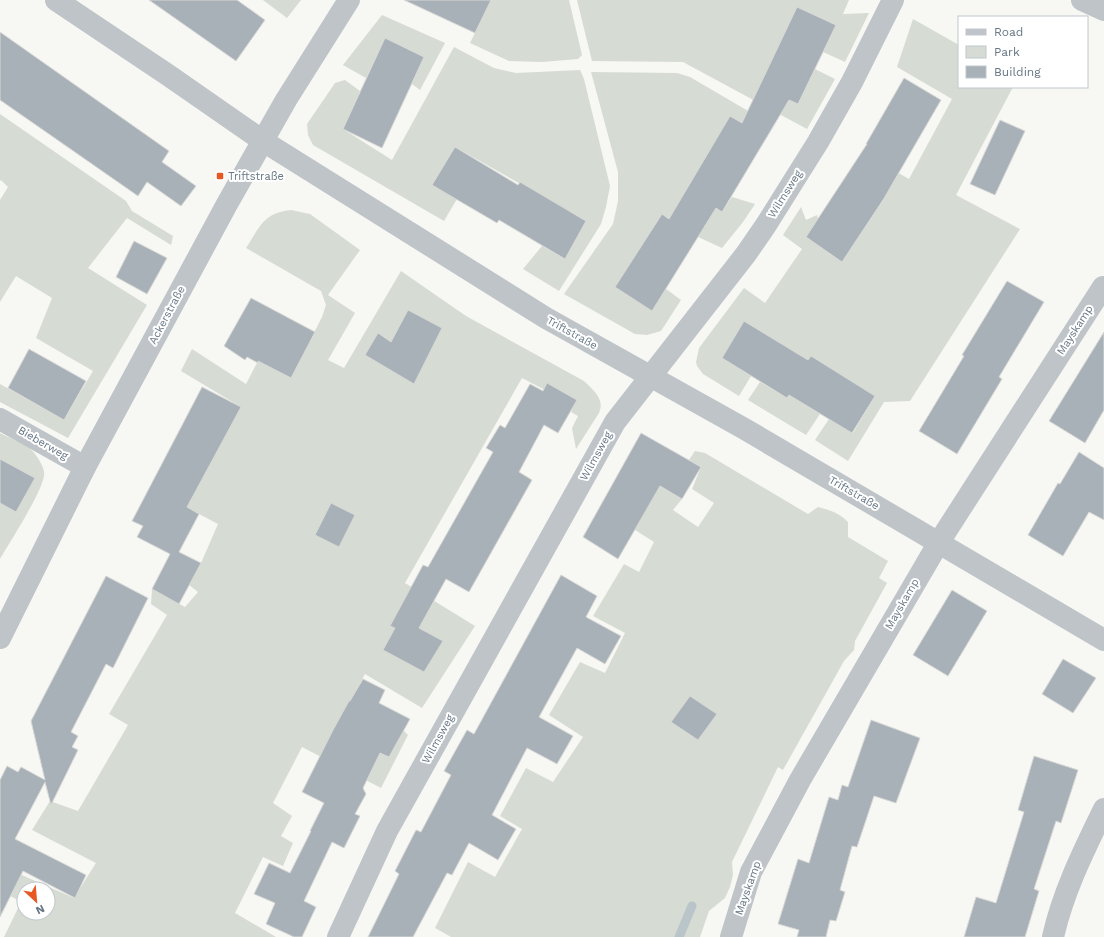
<svg xmlns="http://www.w3.org/2000/svg" width="1104" height="937" viewBox="0 0 1104 937" font-family="'Work Sans',sans-serif">
<rect width="100%" height="100%" fill="#f7f7f3"/>
<!-- green -->
<g fill="#d6dcd3" fill-rule="evenodd">
<path d="M 263,0 L 301,0 L 287,18 Z"/>
<path d="M 491,0 L 569,0 L 582,55 L 578,59 L 542,62 L 509,61 L 470,43 Z"/>
<path d="M 577,0 L 849,0 L 843,14 L 869,13 L 845,62 L 823,52 L 836,25 L 797,7 L 760,85 L 798,104 L 815,69 L 835,79 L 807,129 L 683,62 L 592,61 Z"/>
<path d="M 382,15 L 445,43 L 420,90 L 412,84 L 424,57 L 385,38 L 366,78 L 343,65 Z"/>
<path d="M 913,19 L 959,45 L 959,87 L 1013,87 L 956,195 L 1020,229 L 910,401 L 884,402 L 848,461 L 815,440 L 829,419 L 853,433 L 875,396 L 808,360 L 744,321 L 722,358 L 751,376 L 739,396 L 703,374 L 697,366 L 696,362 L 699,348 L 744,288 L 765,303 L 802,249 L 783,235 L 801,207 L 806,220 L 817,215 L 818,219 L 806,237 L 842,262 L 884,199 L 854,178 L 865,154 L 909,179 L 952,99 L 897,67 Z"/>
<path d="M 454,47 L 494,68 L 516,73 L 580,70 L 584,79 L 610,186 L 606,207 L 601,224 L 559,291 L 523,269 L 542,246 L 565,259 L 586,221 L 455,147 L 432,185 L 457,199 L 444,221 L 313,145 L 308,135 L 307,124 L 335,83 L 345,80 L 360,91 L 343,129 L 392,160 Z"/>
<path d="M 591,72 L 677,73 L 690,77 L 755,115 L 744,124 L 730,116 L 686,190 L 722,212 L 732,197 L 755,204 L 743,222 L 722,248 L 698,237 L 662,214 L 615,287 L 666,289 L 681,300 L 661,331 L 647,335 L 635,334 L 564,294 L 613,224 L 618,201 L 618,172 Z"/>
<path d="M 0,114 L 126,201 L 132,211 L 173,236 L 171,245 L 127,218 L 88,268 L 147,305 L 68,438 L 0,402 L 0,384 L 64,420 L 93,371 L 36,338 L 52,298 L 16,276 L 0,302 L 0,200 L 8,187 L 1,180 L 0,181 Z"/>
<path d="M 291,210 L 310,214 L 360,250 L 328,295 L 355,313 L 328,360 L 344,368 L 401,271 L 466,316 L 584,381 C 594,391 605,399 599,413 L 576,449 L 572,428 L 578,416 L 571,412 L 574,405 L 522,378 L 405,583 L 475,626 L 422,708 L 365,674 L 332,736 L 375,750 L 389,757 L 403,730 L 408,735 L 381,788 L 302,747 L 273,803 L 292,816 L 281,836 L 293,843 L 283,866 L 263,857 L 235,913 L 276,937 L 4,937 L 21,902 L 0,890 L 0,885 L 8,869 L 74,898 L 96,863 L 32,830 L 50,801 L 78,811 L 128,725 L 109,714 L 167,615 L 151,604 L 152,589 L 185,607 L 198,592 L 189,585 L 201,563 L 218,524 L 180,504 L 241,407 L 181,371 L 192,349 L 246,384 L 258,361 L 291,378 L 322,317 L 326,305 L 321,291 L 246,248 C 260,227 263,213 291,210 ZM 24,889 L 48,889 L 48,913 L 24,913 Z"/>
<path d="M 760,382 L 787,398 L 789,395 L 820,414 L 806,435 L 748,400 Z"/>
<path d="M 0,433 C 9,438 20,441 28,447 C 34,451 43,464 44,472 C 47,485 8,545 0,559 Z"/>
<path d="M 695,451 L 705,453 L 808,514 L 818,507 C 830,510 839,513 848,522 L 848,537 L 888,561 L 879,578 L 887,583 L 855,641 L 854,650 L 844,661 L 783,770 L 778,767 L 732,862 L 733,875 L 730,887 L 725,898 L 709,911 L 700,937 L 451,937 L 435,928 L 468,862 L 495,877 L 522,829 L 500,816 L 526,768 L 553,782 L 583,737 L 549,715 L 580,662 L 605,673 L 625,633 L 593,616 L 624,564 L 639,572 L 654,542 L 618,519 L 654,483 L 682,499 L 673,510 L 698,527 L 714,503 L 692,489 L 701,467 L 689,460 Z"/>
</g>
<g fill="none" stroke-linecap="round" stroke-linejoin="round">
<!-- stream -->
<path stroke="#bac5ca" stroke-width="9" d="M 679,937 L 692,906"/>
</g>
<!-- building -->
<g fill="#a8b1b7" stroke="#d8d8d6">
<path d="M 149,0 L 237,0 L 265,20 L 236,61 Z"/>
<path d="M 404,0 L 491,0 L 475,33 Z"/>
<path d="M 797,7 L 836,25 L 823,52 L 798,104 L 789,100 L 722,212 L 716,208 L 652,311 L 615,287 L 662,214 L 669,219 L 730,116 L 742,123 Z"/>
<path d="M 0,32 L 169,151 L 162,162 L 196,186 L 181,206 L 147,182 L 138,196 L 0,100 Z"/>
<path d="M 385,38 L 424,57 L 382,148 L 343,129 Z"/>
<path d="M 904,78 L 941,100 L 883,200 L 842,262 L 806,237 L 867,144 L 866,144 Z"/>
<path d="M 1000,120 L 1025,131 L 995,195 L 970,184 Z"/>
<path d="M 455,147 L 518,185 L 520,182 L 586,221 L 565,259 L 499,220 L 497,223 L 432,185 Z"/>
<path d="M 134,241 L 167,258 L 147,294 L 116,277 Z"/>
<path d="M 1007,281 L 1044,302 L 999,377 L 1002,379 L 957,454 L 919,431 L 964,356 L 962,355 Z"/>
<path d="M 251,298 L 315,332 L 291,378 L 258,361 L 258,363 L 247,357 L 245,360 L 224,346 Z"/>
<path d="M 408,310 L 442,328 L 414,384 L 365,355 L 378,333 L 391,342 Z"/>
<path d="M 744,321 L 808,360 L 811,356 L 875,396 L 852,433 L 789,395 L 787,398 L 722,358 Z"/>
<path d="M 1104,332 L 1104,410 L 1085,443 L 1049,421 Z"/>
<path d="M 29,349 L 86,381 L 64,420 L 8,388 Z"/>
<path d="M 547,383 L 577,400 L 558,433 L 544,425 L 519,472 L 532,480 L 469,592 L 446,579 L 419,628 L 443,641 L 424,672 L 383,650 L 395,628 L 390,626 L 423,565 L 428,567 L 493,452 L 486,448 L 500,425 L 505,428 L 530,384 L 543,391 Z"/>
<path d="M 202,387 L 241,407 L 187,507 L 199,514 L 179,552 L 201,563 L 179,604 L 152,589 L 170,554 L 137,537 L 143,526 L 132,521 Z"/>
<path d="M 641,433 L 701,467 L 682,499 L 660,486 L 618,559 L 583,537 Z"/>
<path d="M 1079,452 L 1104,468 L 1104,520 L 1089,512 L 1063,556 L 1028,535 L 1058,483 L 1060,484 Z"/>
<path d="M 0,459 L 35,478 L 16,512 L 0,503 Z"/>
<path d="M 331,503 L 355,515 L 339,547 L 315,535 Z"/>
<path d="M 561,575 L 597,596 L 586,617 L 621,636 L 605,664 L 577,648 L 539,717 L 573,736 L 557,764 L 527,748 L 492,815 L 516,829 L 498,860 L 469,843 L 452,875 L 447,873 L 413,937 L 368,937 L 399,874 L 395,871 L 416,830 L 421,832 L 451,775 L 444,771 L 467,730 L 474,734 Z"/>
<path d="M 106,576 L 148,598 L 113,668 L 106,664 L 71,732 L 78,736 L 72,747 L 78,750 L 51,805 L 45,782 L 15,839 L 86,875 L 75,898 L 23,871 L 0,917 L 0,780 L 7,766 L 18,772 L 21,767 L 45,780 L 31,721 Z"/>
<path d="M 952,590 L 987,611 L 948,676 L 913,655 Z"/>
<path d="M 1063,659 L 1096,678 L 1073,713 L 1042,694 Z"/>
<path d="M 363,679 L 385,690 L 379,703 L 410,719 L 389,757 L 380,753 L 363,788 L 366,794 L 355,814 L 360,816 L 344,848 L 332,842 L 304,901 L 316,907 L 302,937 L 294,937 L 266,924 L 275,903 L 254,894 L 269,863 L 290,873 L 311,831 L 310,831 L 324,803 L 302,792 L 333,730 L 349,701 L 350,701 Z"/>
<path d="M 690,696 L 717,714 L 698,740 L 671,722 Z"/>
<path d="M 871,720 L 920,738 L 896,803 L 874,796 L 857,847 L 852,846 L 840,890 L 845,892 L 836,921 L 830,920 L 826,937 L 797,937 L 799,930 L 778,924 L 798,859 L 809,863 L 829,797 L 838,800 L 842,785 L 848,787 Z"/>
<path d="M 1034,756 L 1078,770 L 1061,823 L 1056,821 L 1034,889 L 1039,891 L 1025,937 L 964,937 L 976,897 L 996,903 L 1024,812 L 1018,810 Z"/>
</g>
<g fill="none" stroke-linecap="round" stroke-linejoin="round">
<!-- street -->
<g stroke="#bfc4c8" stroke-width="22">
<path d="M 56,0 L 168,75 L 263,141 L 546,318 L 743,428 L 1104,640"/>
<path d="M 1082,0 L 1104,10"/>
<path d="M 0,419 L 85,467"/>
<path d="M 0,638 L 85,467 L 227,204 L 286,100 L 349,0"/>
<path d="M 338,937 L 387,831 L 615,422 L 746,254 L 766,225 L 818,142 L 852,82 L 893,0"/>
<path d="M 731,937 L 751,872 L 800,780 L 939,542 L 1103,287"/>
<path d="M 1053,937 C 1063,892 1084,850 1104,809"/>
</g>
</g>
<!-- markers -->
<rect fill="#e65824" stroke="#fff" stroke-width="1.5" x="216" y="172" width="8" height="8" rx="2"/>
<g text-anchor="middle" dominant-baseline="central" stroke-width="4" stroke-linejoin="round" paint-order="stroke">
<!-- poi labels -->
<g font-size="11" fill="#657685" stroke="#fff" text-anchor="start">
<text x="228" y="176">Triftstraße</text>
</g>
<!-- street labels -->
<g font-size="11" fill="#657685" stroke="#fff">
<text transform="translate(785 194) rotate(-58)">Wilmsweg</text>
<text transform="translate(167 315) rotate(-62)">Ackerstraße</text>
<text transform="translate(1075 330) rotate(-57)">Mayskamp</text>
<text transform="translate(572 333) rotate(29)">Triftstraße</text>
<text transform="translate(43 443) rotate(30)">Bieberweg</text>
<text transform="translate(596 456) rotate(-61)">Wilmsweg</text>
<text transform="translate(854 493) rotate(30)">Triftstraße</text>
<text transform="translate(902 604) rotate(-60)">Mayskamp</text>
<text transform="translate(438 739) rotate(-61)">Wilmsweg</text>
<text transform="translate(748 888) rotate(-70)">Mayskamp</text>
</g>
</g>
<!-- legend -->
<rect x="958" y="16" width="130" height="72" fill="#ffffff" stroke="#c1c8ce"/>
<rect x="966" y="29" width="20" height="6" fill="#bfc4c8" stroke="#c1c8ce"/>
<text x="994" y="36" font-size="12" fill="#657685">Road</text>
<rect x="966" y="46" width="20" height="12" fill="#d6dcd3" stroke="#c1c8ce"/>
<text x="994" y="56" font-size="12" fill="#657685">Park</text>
<rect x="966" y="66" width="20" height="12" fill="#a8b1b7" stroke="#c1c8ce"/>
<text x="994" y="76" font-size="12" fill="#657685">Building</text>
<!-- north arrow -->
<g transform="translate(36 901) rotate(154)"><circle r="19" fill="#ffffff" stroke="#c1c8ce"/>
<path d="M0-3L7 15L0 10L-7 15Z" fill="#e65824"/>
<text y="-6" font-size="11" font-weight="bold" text-anchor="middle" fill="#657685">N</text>
</g>
</svg>
